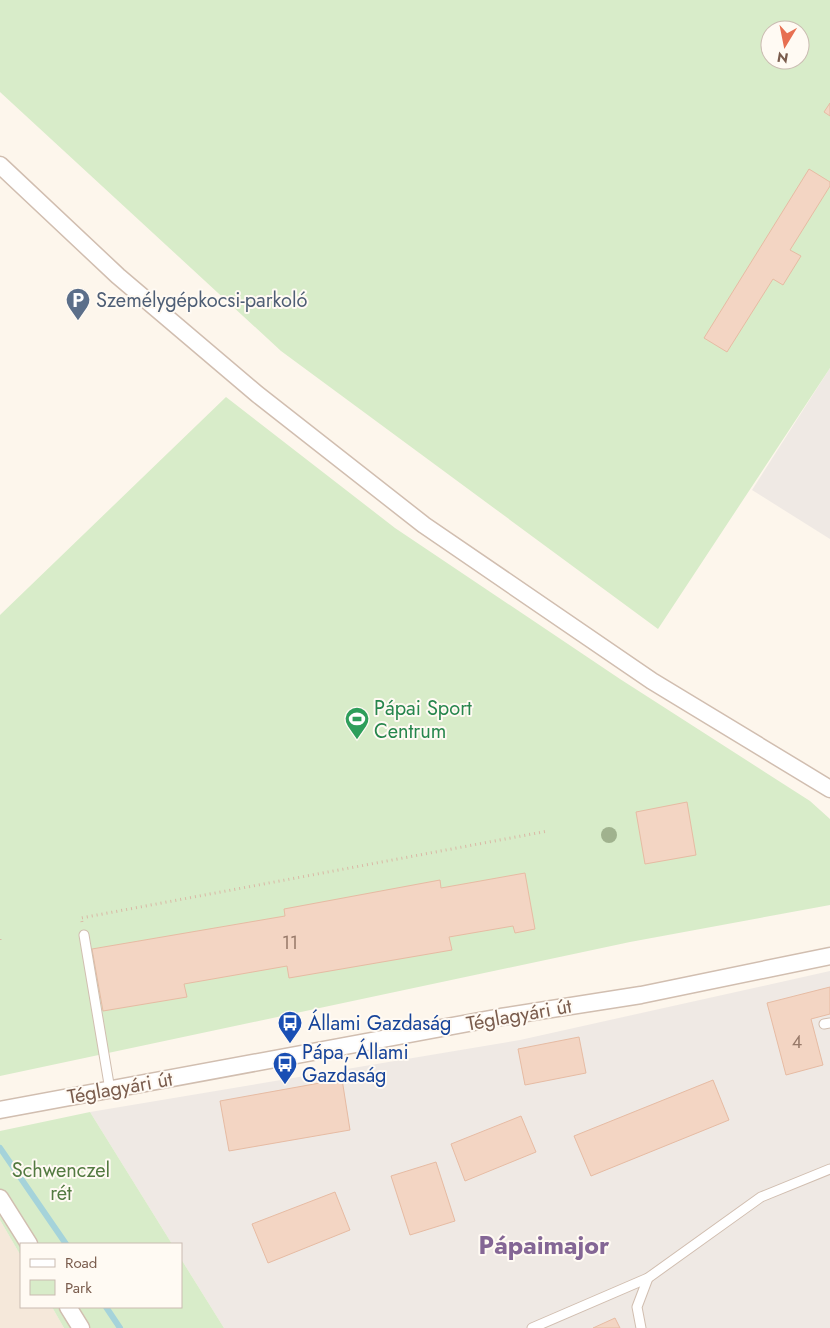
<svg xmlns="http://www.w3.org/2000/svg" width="830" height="1328" viewBox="0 0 830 1328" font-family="Jost,sans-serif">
<rect width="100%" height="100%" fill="#fdf6ec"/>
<!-- residential -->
<path fill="#f5e8da" d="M 0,1220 L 21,1256 L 21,1307 L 52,1307 L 64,1328 L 0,1328 Z"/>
<!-- industrial -->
<g fill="#efe9e4">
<path d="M 830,368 L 830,539 L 752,490 Z"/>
<path d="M 830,971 L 830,1328 L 224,1328 L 181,1259 L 181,1244 L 172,1244 L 90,1112 L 520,1040 Z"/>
</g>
<!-- green -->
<g fill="#d8ecc9" fill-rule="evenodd">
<path d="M 0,0 L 830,0 L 830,368 L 658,629 L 281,351 L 0,92 ZM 770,30 L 800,30 L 800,60 L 770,60 Z"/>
<path d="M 226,397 L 395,528 L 620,679 L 810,801 L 830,819 L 830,905 L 630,942 L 0,1076 L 0,615 Z"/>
<path d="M 90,1112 L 172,1244 L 21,1244 L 21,1256 L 0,1220 L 0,1131 Z"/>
<path d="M 181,1259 L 224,1328 L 64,1328 L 52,1307 L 181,1307 Z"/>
</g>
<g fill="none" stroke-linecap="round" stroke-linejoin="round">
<!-- stream -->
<g stroke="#a5d3da" stroke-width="6">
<path d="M 0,1148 L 66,1244"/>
<path d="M 106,1307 L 120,1328"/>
</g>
</g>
<!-- building -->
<g fill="#f3d5c3" stroke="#e6bba3">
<path d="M 830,103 L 830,116 L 824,112 Z"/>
<path d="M 809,169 L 830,182 L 830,186 L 790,250 L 801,256 L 783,285 L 773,279 L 727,352 L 704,338 Z"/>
<path d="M 687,802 L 696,855 L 645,864 L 636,812 Z"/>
<path d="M 525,873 L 535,929 L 515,933 L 513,926 L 449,937 L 452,950 L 289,978 L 287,966 L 184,984 L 187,997 L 103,1011 L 92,949 L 285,916 L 284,909 L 440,880 L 441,888 Z"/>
<path d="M 830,987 L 830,1014 L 811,1019 L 823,1065 L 786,1075 L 767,1003 Z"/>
<path d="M 579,1037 L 586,1073 L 525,1085 L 518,1049 Z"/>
<path d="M 342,1079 L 350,1130 L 229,1151 L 220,1101 Z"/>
<path d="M 713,1080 L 729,1120 L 591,1176 L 574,1136 Z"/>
<path d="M 521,1116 L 536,1152 L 465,1181 L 451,1144 Z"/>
<path d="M 436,1162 L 455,1221 L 410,1235 L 391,1176 Z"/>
<path d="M 335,1192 L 350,1230 L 268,1263 L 252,1224 Z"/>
<path d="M 615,1318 L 620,1328 L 593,1328 Z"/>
</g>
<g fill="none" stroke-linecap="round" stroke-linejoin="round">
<defs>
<g id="service">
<path d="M 84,935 L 110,1090"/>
<path d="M 824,1024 L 830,1023"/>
<path d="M 532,1328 L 648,1278 L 761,1197 L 830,1169"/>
<path d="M 641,1328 L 637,1307 L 648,1278"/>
</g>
<g id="minor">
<path d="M 0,165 L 118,276 L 257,394 L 424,525 L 652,681 L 830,789"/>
<path d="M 0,1110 L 501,1017 L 641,995 L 830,956"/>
<path d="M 0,1198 L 29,1244"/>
<path d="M 68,1307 L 81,1328"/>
</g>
</defs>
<!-- service casing -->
<use href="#service" stroke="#d1beb0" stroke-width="11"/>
<!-- minor casing -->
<use href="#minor" stroke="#d1beb0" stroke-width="19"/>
<!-- path -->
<g stroke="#d9b8a5" stroke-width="3" stroke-dasharray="1 4" stroke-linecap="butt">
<path d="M 82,922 L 81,918 L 548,831"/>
<path d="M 0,939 L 0,943"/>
</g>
<!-- service -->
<use href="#service" stroke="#fff" stroke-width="9"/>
<!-- minor -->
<use href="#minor" stroke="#fff" stroke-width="16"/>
</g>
<!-- trees -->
<circle fill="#a0b28e" cx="609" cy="835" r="8"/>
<!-- icons -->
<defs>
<symbol id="parking-pin" viewBox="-11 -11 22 30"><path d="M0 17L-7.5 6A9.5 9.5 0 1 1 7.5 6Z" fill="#5c6f8a" stroke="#fffaf3"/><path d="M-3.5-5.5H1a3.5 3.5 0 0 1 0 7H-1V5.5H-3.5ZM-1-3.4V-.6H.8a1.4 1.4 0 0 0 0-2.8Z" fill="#fff"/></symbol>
<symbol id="stadium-pin" viewBox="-11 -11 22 30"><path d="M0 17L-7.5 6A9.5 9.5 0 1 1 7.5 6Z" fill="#2e9e5b" stroke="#fffaf3"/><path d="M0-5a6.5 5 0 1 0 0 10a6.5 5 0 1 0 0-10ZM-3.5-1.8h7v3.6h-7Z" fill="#fff"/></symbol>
<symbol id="bus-pin" viewBox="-11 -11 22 30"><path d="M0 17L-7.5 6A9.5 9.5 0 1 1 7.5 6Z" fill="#1a4fb4" stroke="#fffaf3"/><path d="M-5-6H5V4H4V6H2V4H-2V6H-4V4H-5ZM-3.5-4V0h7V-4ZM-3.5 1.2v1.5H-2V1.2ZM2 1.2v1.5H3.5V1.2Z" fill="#fff"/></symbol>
</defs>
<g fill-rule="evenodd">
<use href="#parking-pin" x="64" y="286" width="28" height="38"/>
<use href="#stadium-pin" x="343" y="705" width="28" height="38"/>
<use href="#bus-pin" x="276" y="1009" width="28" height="38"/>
<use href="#bus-pin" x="271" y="1050" width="28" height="38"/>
</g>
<g text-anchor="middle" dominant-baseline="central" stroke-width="4" stroke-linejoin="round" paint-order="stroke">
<!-- number labels -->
<g font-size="18" fill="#987a6a">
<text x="290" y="943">11</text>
<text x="797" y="1042">4</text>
</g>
<!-- service labels -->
<g font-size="20" fill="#4e5e75" stroke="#fffaf3" text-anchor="start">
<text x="96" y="300">Személygépkocsi-parkoló</text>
</g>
<!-- leisure labels -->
<g font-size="20" fill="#27864d" stroke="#fffaf3" text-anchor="start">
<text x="374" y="708">Pápai Sport<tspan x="374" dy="23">Centrum</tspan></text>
</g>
<!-- street labels -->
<g font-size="20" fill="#7a5c4d" stroke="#fffaf3">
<text transform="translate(519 1015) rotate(-10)">Téglagyári út</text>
<text transform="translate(120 1088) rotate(-10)">Téglagyári út</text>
</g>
<!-- transit labels -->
<g font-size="20" fill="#164399" stroke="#fffaf3" text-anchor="start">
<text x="308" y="1023">Állami Gazdaság</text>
<text x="302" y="1052">Pápa, Állami<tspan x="302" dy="23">Gazdaság</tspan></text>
</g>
<!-- park labels -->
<g font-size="20" fill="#537a41" stroke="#fffaf3">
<text x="61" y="1170">Schwenczel<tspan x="61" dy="23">rét</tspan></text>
</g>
<!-- district labels -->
<g font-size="25" font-weight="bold" fill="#846695" stroke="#fffaf3">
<text x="544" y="1245">Pápaimajor</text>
</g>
</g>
<!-- legend -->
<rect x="20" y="1243" width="162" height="65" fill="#fffaf3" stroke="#cabbb1"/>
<rect x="30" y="1259" width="25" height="8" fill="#ffffff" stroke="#cabbb1"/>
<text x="65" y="1268" font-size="15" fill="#7a5c4d">Road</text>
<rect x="30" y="1280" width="25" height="15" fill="#d8ecc9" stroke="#cabbb1"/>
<text x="65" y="1293" font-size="15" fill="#7a5c4d">Park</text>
<!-- north arrow -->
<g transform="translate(785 45) rotate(190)"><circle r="24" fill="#fffaf3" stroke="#cabbb1"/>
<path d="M0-4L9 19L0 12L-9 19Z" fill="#e76f51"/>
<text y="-8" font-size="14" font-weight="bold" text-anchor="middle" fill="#7a5c4d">N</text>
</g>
</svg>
